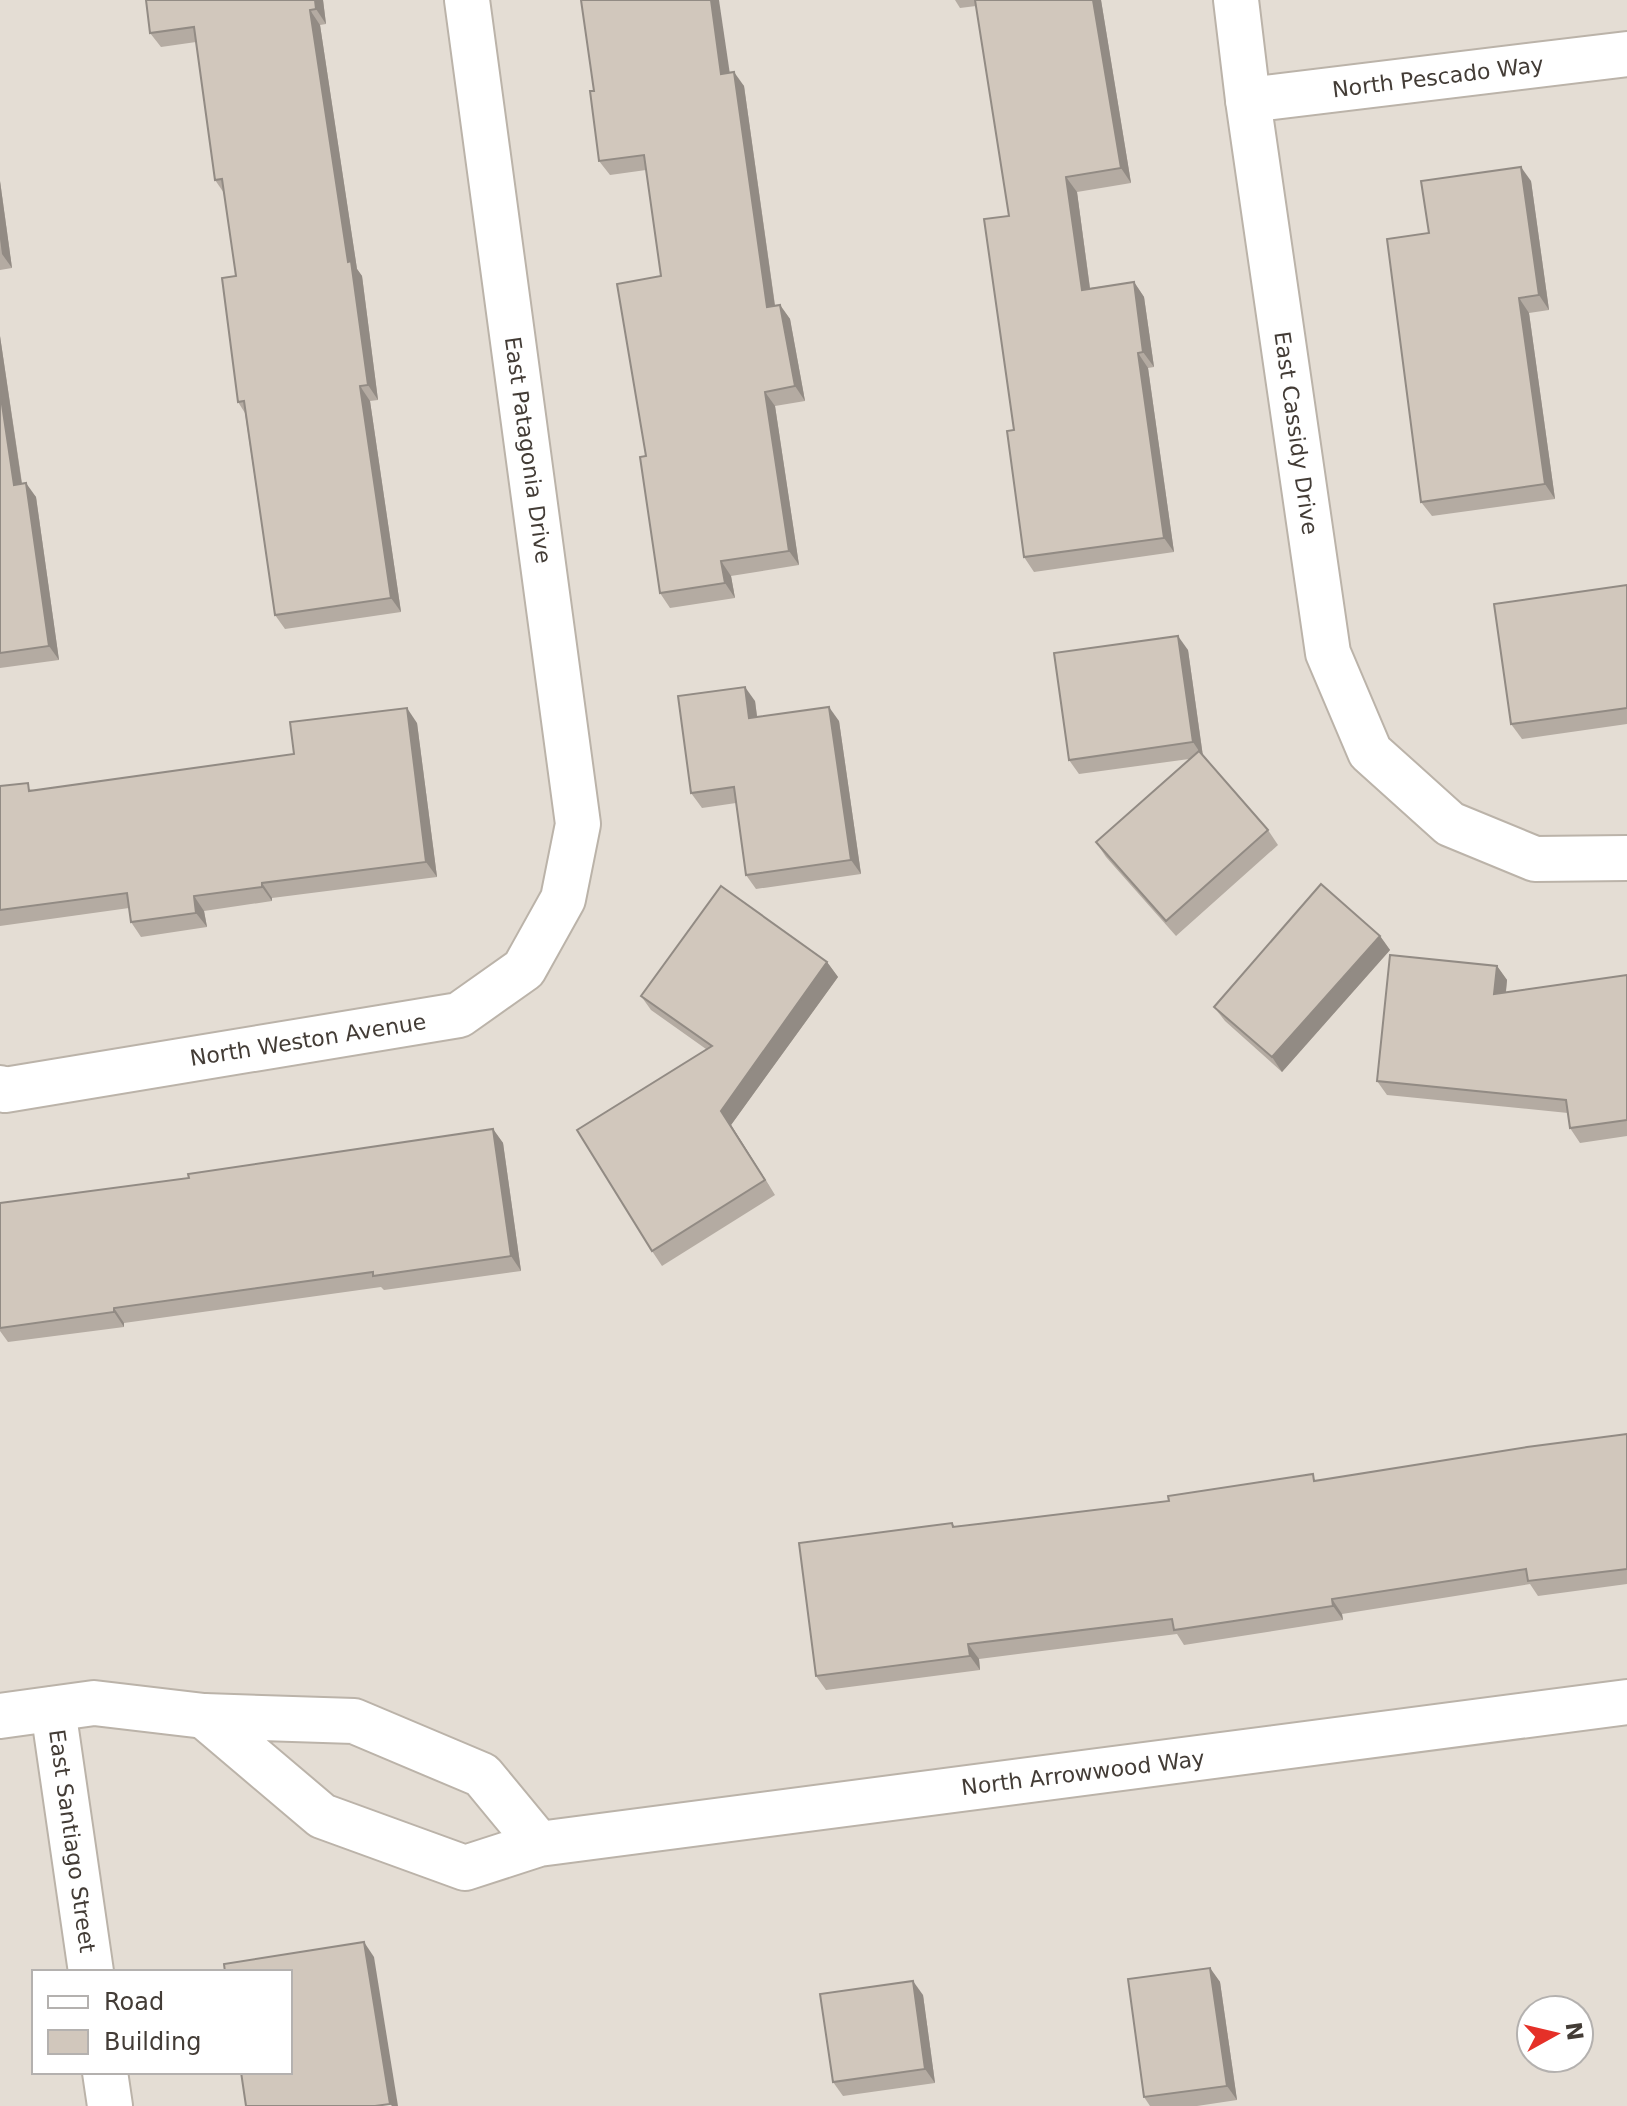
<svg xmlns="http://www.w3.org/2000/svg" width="1627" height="2106" viewBox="0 0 1627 2106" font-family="'DejaVu Sans',sans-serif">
<rect width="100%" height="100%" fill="#f1ece6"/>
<!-- residential -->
<path fill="#e4ddd4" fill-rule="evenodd" d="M 0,0 L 1627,0 L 1627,2106 L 0,2106 ZM 34,1972 L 290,1972 L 290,2072 L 34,2072 ZM 1531,2010 L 1579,2010 L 1579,2058 L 1531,2058 Z"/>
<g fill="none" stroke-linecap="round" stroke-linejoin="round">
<defs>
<g id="street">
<path d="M 1236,0 L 1248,100 L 1328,653 L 1370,752 L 1450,824 L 1535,859 L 1627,858"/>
<path d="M 1248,100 L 1627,54"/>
<path d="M 0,1088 L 5,1090 L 459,1015 L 524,969 L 563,899 L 578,824 L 467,0"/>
<path d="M 53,1709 L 91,1972"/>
<path d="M 0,1716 L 94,1703 L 204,1716"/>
<path d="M 539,1844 L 482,1775 L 354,1721 L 204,1716 L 322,1816 L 465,1868 L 539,1844 L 1627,1702"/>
<path d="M 105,2072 L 110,2106"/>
</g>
</defs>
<!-- street casing -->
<use href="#street" stroke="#bbb3a9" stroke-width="48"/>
<!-- street -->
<use href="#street" stroke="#fff" stroke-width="44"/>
</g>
<!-- wall -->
<g fill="#b4aba2">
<path d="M 146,0 L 323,0 L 326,24 L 320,25 L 357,269 L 362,276 L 378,400 L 370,401 L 401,612 L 285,629 L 275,615 L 245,413 L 238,402 L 236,276 L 224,193 L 215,180 L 196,42 L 161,47 L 150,33 Z"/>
<path d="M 955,0 L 1101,0 L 1131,183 L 1077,192 L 1090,288 L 1134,282 L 1144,297 L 1154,367 L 1148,368 L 1174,552 L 1034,572 L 1024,557 L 1014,430 L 1009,216 L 976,6 L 960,8 Z"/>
<path d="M 729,72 L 744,86 L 775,305 L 780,305 L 790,319 L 805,401 L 775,406 L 799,565 L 731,576 L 735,598 L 670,608 L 660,593 L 646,456 L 661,276 L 646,170 L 610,175 L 599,161 Z"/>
<path d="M 0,181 L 12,268 L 0,270 Z"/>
<path d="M 1531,181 L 1549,310 L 1529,313 L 1555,499 L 1432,516 L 1421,502 Z"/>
<path d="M 0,336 L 22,483 L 36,497 L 59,660 L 0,668 Z"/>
<path d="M 1627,585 L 1627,724 L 1522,739 L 1511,724 Z"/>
<path d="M 1188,650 L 1203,756 L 1268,830 L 1278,845 L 1176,936 L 1106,857 L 1096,842 L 1189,759 L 1079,774 L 1069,760 Z"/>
<path d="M 755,701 L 757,717 L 839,721 L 861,874 L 756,889 L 746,875 L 736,803 L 702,808 L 691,793 Z"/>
<path d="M 417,723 L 437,877 L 272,898 L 272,901 L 204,911 L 207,927 L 141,937 L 131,922 L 129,908 L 0,926 L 0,786 L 34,790 L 294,754 Z"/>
<path d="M 1380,936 L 1390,950 L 1282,1072 L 1225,1021 L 1214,1007 Z"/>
<path d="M 827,962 L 838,977 L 731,1125 L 775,1195 L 662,1266 L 652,1251 L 706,1049 L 651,1010 L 641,996 Z"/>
<path d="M 1497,966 L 1507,980 L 1506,992 L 1627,975 L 1627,1136 L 1580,1143 L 1570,1128 L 1568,1113 L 1387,1095 L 1377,1081 Z"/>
<path d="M 493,1129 L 503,1143 L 521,1271 L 384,1290 L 381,1287 L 124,1323 L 124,1327 L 8,1342 L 0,1331 L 0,1203 L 189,1178 Z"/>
<path d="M 1627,1434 L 1627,1584 L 1538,1596 L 1530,1584 L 1342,1614 L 1343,1620 L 1184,1645 L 1177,1634 L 979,1659 L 980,1670 L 826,1690 L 816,1676 L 952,1523 L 955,1527 L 1169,1501 L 1318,1481 Z"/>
<path d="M 1210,1968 L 1220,1982 L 1237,2100 L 1197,2106 L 1150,2106 L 1144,2097 Z"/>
<path d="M 923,1995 L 935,2083 L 843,2096 L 833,2082 Z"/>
</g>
<!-- shaded-wall -->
<g fill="#928b84">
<path d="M 315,0 L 323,0 L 326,24 L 316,9 Z"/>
<path d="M 711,0 L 719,0 L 732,88 L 721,74 Z"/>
<path d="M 1093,0 L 1101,0 L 1131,183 L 1121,168 Z"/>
<path d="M 310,10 L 320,25 L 357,269 L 362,276 L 378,400 L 368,385 L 348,262 Z"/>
<path d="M 734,72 L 744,86 L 777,321 L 767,307 Z"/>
<path d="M 1521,167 L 1531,181 L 1549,310 L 1539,295 Z"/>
<path d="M 1066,177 L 1077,192 L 1092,304 L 1082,290 Z"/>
<path d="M 0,181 L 12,268 L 2,254 L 0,239 Z"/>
<path d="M 1134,282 L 1144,297 L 1154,367 L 1143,352 Z"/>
<path d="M 1519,298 L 1529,313 L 1555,499 L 1545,484 Z"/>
<path d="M 780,305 L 790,319 L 805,401 L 795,386 Z"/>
<path d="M 0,336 L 24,499 L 14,485 L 0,391 Z"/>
<path d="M 1138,353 L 1148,368 L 1174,552 L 1164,538 Z"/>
<path d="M 360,386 L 370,401 L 401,612 L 391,598 Z"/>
<path d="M 765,392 L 775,406 L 799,565 L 789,551 Z"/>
<path d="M 26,483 L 36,497 L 59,660 L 49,646 Z"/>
<path d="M 721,561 L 731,576 L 735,598 L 725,583 Z"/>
<path d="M 1178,636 L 1188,650 L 1203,757 L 1193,742 Z"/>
<path d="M 745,687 L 755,701 L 759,732 L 749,718 Z"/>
<path d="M 829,707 L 839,721 L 861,874 L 851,860 Z"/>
<path d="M 407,708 L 417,723 L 437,877 L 426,862 Z"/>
<path d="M 262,883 L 272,898 L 272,901 L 262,887 Z"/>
<path d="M 194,896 L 204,911 L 207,927 L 196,913 Z"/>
<path d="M 1380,936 L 1390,950 L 1282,1072 L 1272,1057 Z"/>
<path d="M 827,962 L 838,977 L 731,1125 L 775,1195 L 721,1111 Z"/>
<path d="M 1497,966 L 1507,980 L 1504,1009 L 1494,994 Z"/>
<path d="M 493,1129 L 503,1143 L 521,1271 L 511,1256 Z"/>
<path d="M 114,1308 L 124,1323 L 124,1327 L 114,1312 Z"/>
<path d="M 1332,1599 L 1342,1614 L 1343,1620 L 1333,1606 Z"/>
<path d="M 968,1644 L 979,1659 L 980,1670 L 970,1656 Z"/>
<path d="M 364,1942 L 374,1957 L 398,2106 L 392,2106 L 390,2104 Z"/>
<path d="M 1210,1968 L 1220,1982 L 1237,2100 L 1227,2086 Z"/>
<path d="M 913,1981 L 923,1995 L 935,2083 L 925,2069 Z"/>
</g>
<!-- building -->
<g fill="#d1c7bc" stroke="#928b84" stroke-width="2">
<path d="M 146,0 L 315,0 L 316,9 L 310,10 L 348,262 L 351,261 L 368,385 L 360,386 L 391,598 L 275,615 L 244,401 L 238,402 L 222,278 L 236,276 L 222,179 L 215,180 L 194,27 L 150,33 Z"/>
<path d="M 581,0 L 711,0 L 721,74 L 734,72 L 767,307 L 780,305 L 795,386 L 765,392 L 789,551 L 721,561 L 725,583 L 660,593 L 640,457 L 646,456 L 617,284 L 661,276 L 644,155 L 599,161 L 590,91 L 594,91 Z"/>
<path d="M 975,0 L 1093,0 L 1121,168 L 1066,177 L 1082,290 L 1134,282 L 1143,352 L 1138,353 L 1164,538 L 1024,557 L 1007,431 L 1014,430 L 984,219 L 1009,216 Z"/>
<path d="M 1521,167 L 1539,295 L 1519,298 L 1545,484 L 1421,502 L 1387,239 L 1429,233 L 1421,181 Z"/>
<path d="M 0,391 L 14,485 L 26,483 L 49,646 L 0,653 Z"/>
<path d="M 1627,585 L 1627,708 L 1511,724 L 1494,604 Z"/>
<path d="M 1178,636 L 1193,742 L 1069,760 L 1054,653 Z"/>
<path d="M 745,687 L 749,718 L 829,707 L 851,860 L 746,875 L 734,787 L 691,793 L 678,696 Z"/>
<path d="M 407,708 L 426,862 L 262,883 L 262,887 L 194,896 L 196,913 L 131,922 L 127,893 L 0,910 L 0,786 L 28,783 L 29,791 L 294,754 L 290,722 Z"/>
<path d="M 1199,751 L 1268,830 L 1166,921 L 1096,842 Z"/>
<path d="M 1321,884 L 1380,936 L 1272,1057 L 1214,1007 Z"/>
<path d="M 721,886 L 827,962 L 721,1111 L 765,1180 L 652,1251 L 577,1130 L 712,1046 L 641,996 Z"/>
<path d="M 1390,955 L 1497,966 L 1494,994 L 1627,975 L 1627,1120 L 1570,1128 L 1566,1100 L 1377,1081 Z"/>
<path d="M 493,1129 L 511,1256 L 373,1276 L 373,1272 L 114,1308 L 114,1312 L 0,1328 L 0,1203 L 189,1178 L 188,1174 Z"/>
<path d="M 1627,1434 L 1627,1569 L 1528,1581 L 1526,1569 L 1332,1599 L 1333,1606 L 1174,1630 L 1172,1619 L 968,1644 L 970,1656 L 816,1676 L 799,1543 L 952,1523 L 953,1527 L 1169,1501 L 1168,1496 L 1313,1474 L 1314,1481 L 1527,1447 Z"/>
<path d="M 364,1942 L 390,2104 L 375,2106 L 246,2106 L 241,2072 L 290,2072 L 290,1972 L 225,1972 L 224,1964 Z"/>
<path d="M 1210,1968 L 1227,2086 L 1144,2097 L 1128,1979 Z"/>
<path d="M 913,1981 L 925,2069 L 833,2082 L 820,1994 Z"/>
</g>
<g text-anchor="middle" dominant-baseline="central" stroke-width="8" stroke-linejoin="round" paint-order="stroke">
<!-- street labels -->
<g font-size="22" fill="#433c36" stroke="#fff">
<text transform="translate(1438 77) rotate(-7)">North Pescado Way</text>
<text transform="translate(1296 433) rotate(82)">East Cassidy Drive</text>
<text transform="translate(528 450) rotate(82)">East Patagonia Drive</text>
<text transform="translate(308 1040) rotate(-9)">North Weston Avenue</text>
<text transform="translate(1083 1773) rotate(-7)">North Arrowwood Way</text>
<text transform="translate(72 1841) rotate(82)">East Santiago Street</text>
</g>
</g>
<!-- legend -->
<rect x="32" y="1970" width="260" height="104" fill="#ffffff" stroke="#b4b1af" stroke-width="2"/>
<rect x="48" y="1996" width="40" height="12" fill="#ffffff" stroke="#b4b1af" stroke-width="2"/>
<text x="104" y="2010" font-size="24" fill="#433c36">Road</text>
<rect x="48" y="2030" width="40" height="24" fill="#d1c7bc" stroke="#b4b1af" stroke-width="2"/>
<text x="104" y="2050" font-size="24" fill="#433c36">Building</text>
<!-- north arrow -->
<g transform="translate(1555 2034) rotate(82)"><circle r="38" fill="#ffffff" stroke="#b4b1af" stroke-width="2"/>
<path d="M0-6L14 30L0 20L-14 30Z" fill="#e53028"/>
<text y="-12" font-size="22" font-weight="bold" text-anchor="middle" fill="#433c36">N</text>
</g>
</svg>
